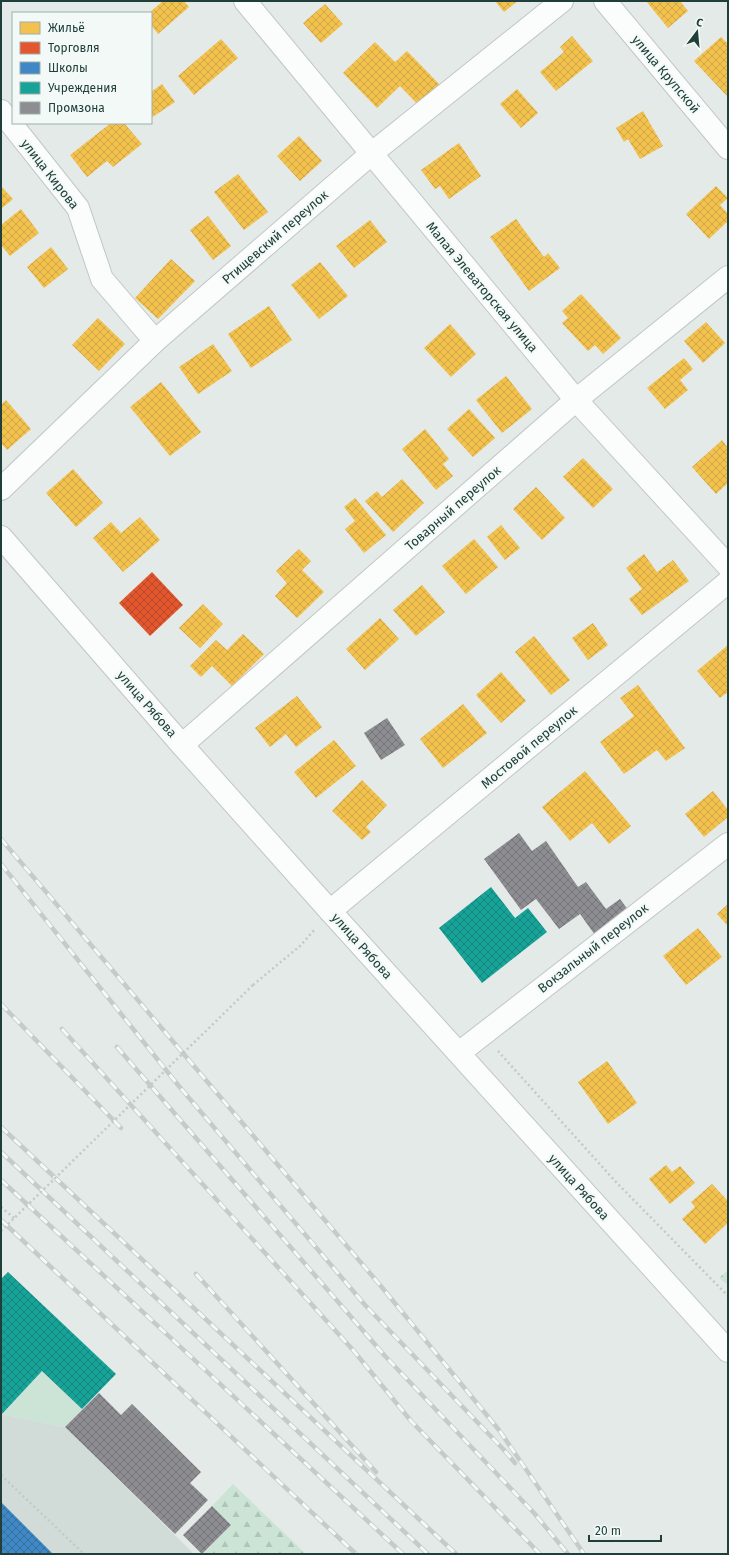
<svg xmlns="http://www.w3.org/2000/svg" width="729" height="1555" viewBox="0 0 729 1555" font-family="'Fira Sans',sans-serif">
<defs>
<pattern id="forest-firs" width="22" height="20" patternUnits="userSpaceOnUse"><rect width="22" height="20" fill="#cce4d6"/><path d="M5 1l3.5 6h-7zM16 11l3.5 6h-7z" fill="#afc5b8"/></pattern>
<pattern id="homes-cross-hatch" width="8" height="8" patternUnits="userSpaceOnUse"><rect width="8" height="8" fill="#f2c14e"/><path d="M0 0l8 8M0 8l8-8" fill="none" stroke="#cfa745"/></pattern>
<pattern id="shops-cross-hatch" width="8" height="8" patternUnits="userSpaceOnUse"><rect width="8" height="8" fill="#e4572e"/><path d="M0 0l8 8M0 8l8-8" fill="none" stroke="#b84928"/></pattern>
<pattern id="schools-cross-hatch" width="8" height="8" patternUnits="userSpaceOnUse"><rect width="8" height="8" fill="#3f88c5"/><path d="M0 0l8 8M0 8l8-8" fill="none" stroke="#3471a1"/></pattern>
<pattern id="public-cross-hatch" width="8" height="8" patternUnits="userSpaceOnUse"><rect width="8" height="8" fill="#17a398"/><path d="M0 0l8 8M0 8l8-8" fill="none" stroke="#14867d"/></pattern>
<pattern id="industry-cross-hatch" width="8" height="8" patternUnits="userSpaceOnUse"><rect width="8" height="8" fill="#8d8d92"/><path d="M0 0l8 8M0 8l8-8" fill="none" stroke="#737578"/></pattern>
</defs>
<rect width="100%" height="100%" fill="#e4eae8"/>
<!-- built -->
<path fill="#d1dcd8" d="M 1,1414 L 65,1427 L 194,1554 L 1,1554 Z"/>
<!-- green -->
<path fill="#cce4d6" d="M 42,1371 L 82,1409 L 65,1427 L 1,1414 Z"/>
<!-- forest -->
<g fill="url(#forest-firs)">
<path d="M 728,1270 L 728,1285 L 719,1278 Z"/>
<path d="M 233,1484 L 306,1554 L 203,1554 L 231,1525 L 212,1506 Z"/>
</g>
<!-- homes -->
<g fill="url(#homes-cross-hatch)">
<path d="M 163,1 L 184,1 L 189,7 L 158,34 L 151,25 L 151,13 L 149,13 Z"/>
<path d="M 495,1 L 518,1 L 504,12 Z"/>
<path d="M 646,1 L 680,1 L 688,11 L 668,28 Z"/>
<path d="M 325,4 L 343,24 L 321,43 L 303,23 Z"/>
<path d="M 572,36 L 593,61 L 556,91 L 540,72 L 564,52 L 560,47 Z"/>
<path d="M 721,37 L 728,44 L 728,97 L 694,61 Z"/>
<path d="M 221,39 L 238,58 L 194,95 L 178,76 Z"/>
<path d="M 375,42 L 395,62 L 407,51 L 440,85 L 419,106 L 400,86 L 377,108 L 343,73 Z"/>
<path d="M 162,84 L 175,102 L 151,118 L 151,92 Z"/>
<path d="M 517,89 L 538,113 L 521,128 L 500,104 Z"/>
<path d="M 643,111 L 663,146 L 640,159 L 628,139 L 624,142 L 616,128 Z"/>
<path d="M 111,123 L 124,123 L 142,144 L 113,167 L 107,161 L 87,177 L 70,155 Z"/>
<path d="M 299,136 L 322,161 L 300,181 L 277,156 Z"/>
<path d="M 459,143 L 481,176 L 449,199 L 440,186 L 435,189 L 421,170 Z"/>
<path d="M 238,174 L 268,212 L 244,230 L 214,192 Z"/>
<path d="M 1,186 L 13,199 L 1,209 Z"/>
<path d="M 716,186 L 728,198 L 720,205 L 728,214 L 728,221 L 709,239 L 686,214 Z"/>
<path d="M 21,209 L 39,233 L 10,256 L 1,245 L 1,225 Z"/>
<path d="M 208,216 L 231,246 L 213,260 L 190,230 Z"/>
<path d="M 516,219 L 544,257 L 548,253 L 560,268 L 529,291 L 490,237 Z"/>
<path d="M 370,220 L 387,242 L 354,268 L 336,246 Z"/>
<path d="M 51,247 L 68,269 L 44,288 L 27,267 Z"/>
<path d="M 171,259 L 195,281 L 158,319 L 135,298 Z"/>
<path d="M 320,262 L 348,296 L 319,319 L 291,285 Z"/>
<path d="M 581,294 L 621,338 L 603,354 L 595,345 L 588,351 L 562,323 L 568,318 L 562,311 Z"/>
<path d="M 269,306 L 292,340 L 251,368 L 228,334 Z"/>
<path d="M 98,318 L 125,344 L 99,371 L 72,345 Z"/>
<path d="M 706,322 L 725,343 L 703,363 L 684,341 Z"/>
<path d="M 450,324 L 476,354 L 451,377 L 424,348 Z"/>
<path d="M 213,344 L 232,371 L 198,394 L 179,367 Z"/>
<path d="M 684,358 L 693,369 L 680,380 L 688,390 L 665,409 L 647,388 Z"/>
<path d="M 506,376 L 532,409 L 502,433 L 476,400 Z"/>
<path d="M 161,382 L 201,432 L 170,456 L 130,407 Z"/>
<path d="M 6,400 L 31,429 L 7,450 L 1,443 L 1,405 Z"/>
<path d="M 469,409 L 495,438 L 473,457 L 447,429 Z"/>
<path d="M 425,429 L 449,459 L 443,464 L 453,476 L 436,490 L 402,449 Z"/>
<path d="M 722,440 L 728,448 L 728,483 L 716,494 L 692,467 Z"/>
<path d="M 583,458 L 613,489 L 593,508 L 563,477 Z"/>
<path d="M 73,469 L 103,503 L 76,527 L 46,493 Z"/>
<path d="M 402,479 L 424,503 L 393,532 L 365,501 L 377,491 L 382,497 Z"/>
<path d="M 536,487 L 565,518 L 542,540 L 513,509 Z"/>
<path d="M 355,498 L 386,535 L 364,553 L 345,529 L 355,521 L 344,507 Z"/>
<path d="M 140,517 L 160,540 L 123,572 L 93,538 L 111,522 L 121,533 Z"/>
<path d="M 501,525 L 520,548 L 505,560 L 487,537 Z"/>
<path d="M 474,539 L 498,567 L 466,594 L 442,566 Z"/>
<path d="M 299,549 L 311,561 L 302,570 L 324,592 L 297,618 L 275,596 L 287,583 L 276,571 Z"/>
<path d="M 644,554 L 657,572 L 673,560 L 689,581 L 642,615 L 629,599 L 642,589 L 626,568 Z"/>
<path d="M 422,585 L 445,612 L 416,636 L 393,610 Z"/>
<path d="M 203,604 L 223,624 L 200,648 L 179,628 Z"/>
<path d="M 380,618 L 399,639 L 365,670 L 346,649 Z"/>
<path d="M 593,623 L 608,645 L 588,660 L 572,638 Z"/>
<path d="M 243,634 L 264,654 L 232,686 L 212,666 L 201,677 L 190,666 L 216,640 L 227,650 Z"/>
<path d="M 534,636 L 570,680 L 551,695 L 515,652 Z"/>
<path d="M 728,645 L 728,692 L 720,698 L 697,671 Z"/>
<path d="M 501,672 L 526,701 L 501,723 L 476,695 Z"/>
<path d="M 638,685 L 685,748 L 666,761 L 657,750 L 624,774 L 600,742 L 634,716 L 620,698 Z"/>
<path d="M 297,696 L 322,727 L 296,747 L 286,734 L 270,747 L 255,728 Z"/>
<path d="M 463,704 L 487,733 L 443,768 L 420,739 Z"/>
<path d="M 334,740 L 356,766 L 316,798 L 294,772 Z"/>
<path d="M 585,771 L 631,826 L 609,844 L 592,823 L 570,841 L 542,807 Z"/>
<path d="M 362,780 L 387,805 L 366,827 L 371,832 L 362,840 L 332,811 Z"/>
<path d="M 713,791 L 728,810 L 728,817 L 704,837 L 685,814 Z"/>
<path d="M 728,904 L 728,926 L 717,914 Z"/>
<path d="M 698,928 L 722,957 L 686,985 L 663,956 Z"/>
<path d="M 607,1061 L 637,1103 L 608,1124 L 578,1082 Z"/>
<path d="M 666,1165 L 672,1172 L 680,1166 L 695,1183 L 670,1204 L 649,1179 Z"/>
<path d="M 712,1184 L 728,1201 L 728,1223 L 705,1244 L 682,1219 L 695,1207 L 691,1202 Z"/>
</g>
<!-- shops -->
<path fill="url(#shops-cross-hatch)" d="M 152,572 L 183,605 L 150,636 L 119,603 Z"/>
<!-- schools -->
<path fill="url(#schools-cross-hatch)" d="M 1,1502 L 53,1554 L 1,1554 Z"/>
<!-- public -->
<g fill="url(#public-cross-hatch)">
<path d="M 491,887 L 515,918 L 528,908 L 547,932 L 482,983 L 439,928 Z"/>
<path d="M 8,1272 L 116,1374 L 82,1409 L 42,1371 L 1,1415 L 1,1279 Z"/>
</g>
<!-- industry -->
<g fill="url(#industry-cross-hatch)">
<path d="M 387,718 L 405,745 L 381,760 L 364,733 Z"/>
<path d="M 519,833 L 532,851 L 546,841 L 578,887 L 586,882 L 606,909 L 620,899 L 629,911 L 595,935 L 580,914 L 559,929 L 536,899 L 521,910 L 484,859 Z"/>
<path d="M 99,1393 L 121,1415 L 132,1404 L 201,1472 L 190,1483 L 208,1500 L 175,1534 L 65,1427 Z"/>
<path d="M 212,1506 L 231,1525 L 202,1554 L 183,1535 Z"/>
</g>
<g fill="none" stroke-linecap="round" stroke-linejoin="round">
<defs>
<g id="minor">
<path d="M 245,1 L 576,400 L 728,566"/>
<path d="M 605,1 L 728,148"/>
<path d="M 1,111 L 78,208 L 102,279 L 155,341"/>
<path d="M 1,489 L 155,341 L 371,154 L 562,1"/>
<path d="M 1,537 L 182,745 L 330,911 L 728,1351"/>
<path d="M 182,745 L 576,400 L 728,277"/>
<path d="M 330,911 L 728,582"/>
<path d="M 459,1053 L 728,844"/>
</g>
</defs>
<!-- minor casing -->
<use href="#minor" stroke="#c1c7c5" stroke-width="24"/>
<!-- path -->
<g stroke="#c1cac8" stroke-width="2.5" stroke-dasharray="2 3" stroke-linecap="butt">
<path d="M 253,985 L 300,946 L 315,929"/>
<path d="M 498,1051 L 615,1181 L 728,1296"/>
<path d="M 1,1207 L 14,1218"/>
<path d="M 1,1475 L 84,1554"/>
</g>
<!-- minor -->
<use href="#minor" stroke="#fbfcfc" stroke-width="22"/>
<defs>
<g id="rail">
<path d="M 1,839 L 380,1285 L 499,1430 L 584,1554"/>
<path d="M 1,864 L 178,1085 L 365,1305 L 504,1450 L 515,1463"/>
<path d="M 1,1004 L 121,1128"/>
<path d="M 62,1029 L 353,1350 L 411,1421 L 540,1554"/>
<path d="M 117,1047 L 385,1356 L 534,1513 L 568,1554"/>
<path d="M 1,1127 L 456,1554"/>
<path d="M 1,1152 L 428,1554"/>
<path d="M 1,1180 L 403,1554"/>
<path d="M 1,1220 L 356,1554"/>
<path d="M 196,1274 L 376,1472"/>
</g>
</defs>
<!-- rail casing -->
<use href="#rail" stroke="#c6cbca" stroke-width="4.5"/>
<!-- rail -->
<use href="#rail" stroke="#f2f9f6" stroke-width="3" stroke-dasharray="9" stroke-linecap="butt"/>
<!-- path-bridge -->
<path stroke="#c1cac8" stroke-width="2.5" stroke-dasharray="2 3" stroke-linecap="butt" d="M 1,1231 L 253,985"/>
</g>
<g text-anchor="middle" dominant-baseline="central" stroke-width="4" stroke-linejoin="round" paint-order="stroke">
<!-- street labels -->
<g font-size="13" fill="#203f3a" stroke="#f2f9f6">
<text transform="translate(666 74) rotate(50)">улица Крупской</text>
<text transform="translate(50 174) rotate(52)">улица Кирова</text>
<text transform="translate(275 237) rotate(-41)">Ртищевский переулок</text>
<text transform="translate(482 287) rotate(50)">Малая Элеваторская улица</text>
<text transform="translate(453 508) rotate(-41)">Товарный переулок</text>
<text transform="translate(147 704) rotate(49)">улица Рябова</text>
<text transform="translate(529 747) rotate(-40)">Мостовой переулок</text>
<text transform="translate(362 946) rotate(48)">улица Рябова</text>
<text transform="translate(593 948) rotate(-38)">Вокзальный переулок</text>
<text transform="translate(579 1187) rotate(48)">улица Рябова</text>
</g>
</g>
<!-- border -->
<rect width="729" height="1555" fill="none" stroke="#203f3a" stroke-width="4"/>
<!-- legend -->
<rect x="12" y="12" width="140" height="112" fill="#f2f9f6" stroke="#9eafab"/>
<rect x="20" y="22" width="20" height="12" fill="#f2c14e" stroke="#9eafab"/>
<text x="48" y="32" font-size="12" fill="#203f3a">Жильё</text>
<rect x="20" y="42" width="20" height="12" fill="#e4572e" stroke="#9eafab"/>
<text x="48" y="52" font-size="12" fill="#203f3a">Торговля</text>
<rect x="20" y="62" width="20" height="12" fill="#3f88c5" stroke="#9eafab"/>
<text x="48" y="72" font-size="12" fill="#203f3a">Школы</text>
<rect x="20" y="82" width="20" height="12" fill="#17a398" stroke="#9eafab"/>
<text x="48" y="92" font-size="12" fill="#203f3a">Учреждения</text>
<rect x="20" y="102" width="20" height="12" fill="#8d8d92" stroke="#9eafab"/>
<text x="48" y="112" font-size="12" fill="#203f3a">Промзона</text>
<!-- north arrow -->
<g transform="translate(697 32) rotate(16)" stroke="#f2f9f6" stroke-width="3" paint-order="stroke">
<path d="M0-3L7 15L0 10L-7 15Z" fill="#203f3a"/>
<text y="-6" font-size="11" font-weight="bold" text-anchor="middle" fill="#203f3a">С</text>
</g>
<!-- scale -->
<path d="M589 1535v6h72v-6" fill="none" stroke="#203f3a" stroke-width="2"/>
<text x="595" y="1535" font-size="12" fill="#203f3a" stroke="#f2f9f6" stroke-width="3" paint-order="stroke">20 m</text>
</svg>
